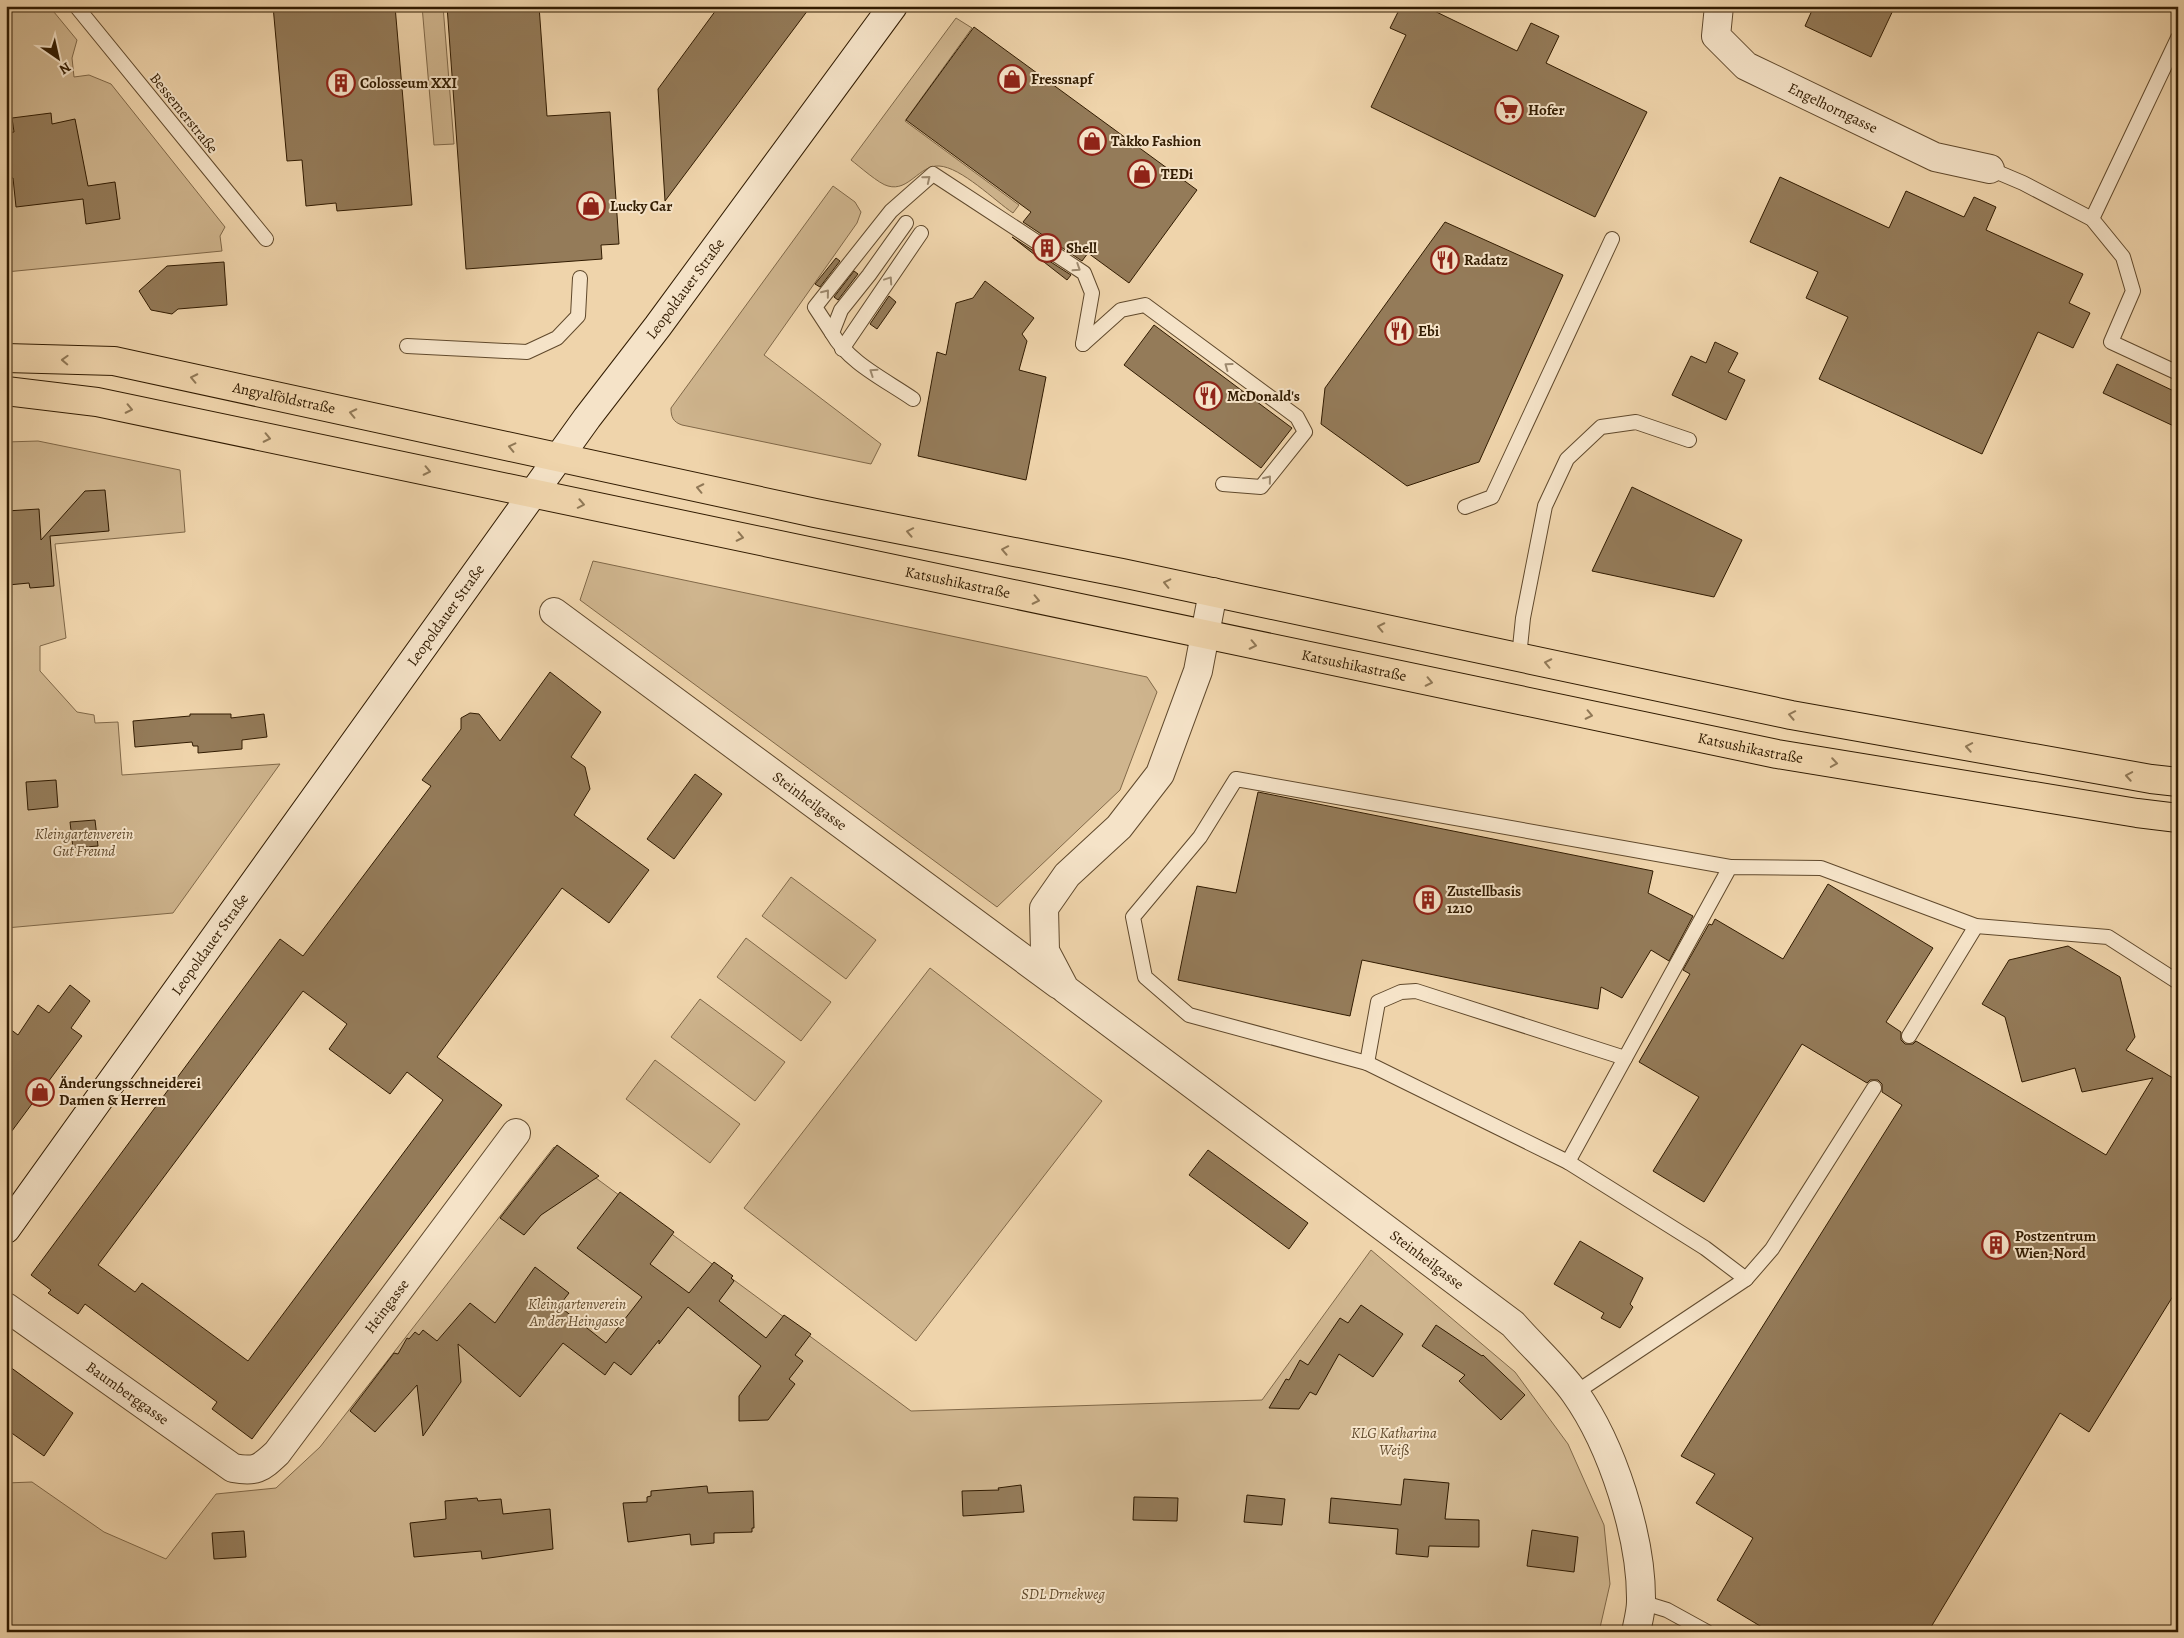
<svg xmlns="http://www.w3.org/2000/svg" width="2184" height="1638" viewBox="0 0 2184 1638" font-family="Alegreya,serif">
<rect width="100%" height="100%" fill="#efd4ab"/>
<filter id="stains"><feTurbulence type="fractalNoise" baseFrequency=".004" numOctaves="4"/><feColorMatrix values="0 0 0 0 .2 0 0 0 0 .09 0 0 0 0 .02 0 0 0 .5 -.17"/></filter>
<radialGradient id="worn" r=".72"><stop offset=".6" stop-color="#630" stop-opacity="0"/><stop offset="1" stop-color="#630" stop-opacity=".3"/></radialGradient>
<!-- green -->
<g fill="#cfb58e" stroke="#806848">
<path d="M 6,6 L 49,6 L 77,40 L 72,58 L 74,77 L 89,75 L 111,84 L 225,227 L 220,236 L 222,251 L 6,272 Z"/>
<path d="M 422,6 L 443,6 L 454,144 L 434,145 Z"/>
<path d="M 956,18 L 972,28 L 905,121 L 1019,205 L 1013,213 C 995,201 961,167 939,166 C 919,165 909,192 888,186 C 879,184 859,166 851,160 Z"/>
<path d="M 833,186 L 855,202 L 861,212 L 857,223 L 764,355 L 881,444 L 871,464 L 682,425 C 673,422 671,417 671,408 Z"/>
<path d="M 38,441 L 180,470 L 185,532 L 55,544 L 66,638 L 40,646 L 40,671 L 77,712 L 94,715 L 95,723 L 118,722 L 122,775 L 280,764 L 173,913 L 6,928 L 6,442 Z"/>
<path d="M 593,561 L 1147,677 L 1157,692 L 1120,790 L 997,907 L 580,600 Z"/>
<path d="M 791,877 L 876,940 L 846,979 L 762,916 Z"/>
<path d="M 746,938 L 831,1002 L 801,1041 L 717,977 Z"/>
<path d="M 930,968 L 1102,1101 L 916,1341 L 744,1208 Z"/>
<path d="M 700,999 L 785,1062 L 755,1101 L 671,1037 Z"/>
<path d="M 655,1060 L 740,1124 L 710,1163 L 626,1099 Z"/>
<path d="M 554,1147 L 911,1411 L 1262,1400 L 1371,1250 L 1515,1372 L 1568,1444 L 1604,1525 L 1610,1584 L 1599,1632 L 6,1632 L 6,1483 L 32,1482 L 104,1532 L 166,1559 L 216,1494 L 276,1488 L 320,1447 Z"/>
</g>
<!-- building -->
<g fill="#947b59" stroke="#311b01" fill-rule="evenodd">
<path d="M 273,6 L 395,6 L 412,205 L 337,211 L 336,203 L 306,206 L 302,160 L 287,161 Z"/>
<path d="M 447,6 L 539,6 L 547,116 L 610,112 L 619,244 L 601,245 L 602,259 L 466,269 Z"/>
<path d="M 719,6 L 811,6 L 665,201 L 658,89 Z"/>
<path d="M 1401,6 L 1424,6 L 1517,51 L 1531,23 L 1559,36 L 1546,63 L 1647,112 L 1595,217 L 1371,107 L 1406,35 L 1390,28 Z"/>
<path d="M 1814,6 L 1895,6 L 1871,57 L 1805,26 Z"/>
<path d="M 974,27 L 1197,190 L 1129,283 L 1088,253 L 1082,261 L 1023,222 L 1031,212 L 906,120 Z"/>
<path d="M 51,113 L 52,124 L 75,119 L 88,186 L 115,182 L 120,219 L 86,224 L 83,199 L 16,207 L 13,178 L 6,178 L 6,133 L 14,132 L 12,118 Z"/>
<path d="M 1780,177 L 1889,228 L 1906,191 L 1964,217 L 1974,197 L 1996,207 L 1986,230 L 2083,274 L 2069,303 L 2090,313 L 2073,348 L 2038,332 L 1982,454 L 1819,379 L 1848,317 L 1806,298 L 1818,272 L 1750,242 Z"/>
<path d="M 1445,222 L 1563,275 L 1479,462 L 1407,486 L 1321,424 L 1325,388 Z"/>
<path d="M 1012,237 L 1071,275 L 1067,280 Z"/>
<path d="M 836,258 L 840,261 L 820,287 L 815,284 Z"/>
<path d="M 224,262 L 227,305 L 178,309 L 172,314 L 151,310 L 139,291 L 167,266 Z"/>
<path d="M 854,271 L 858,274 L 838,300 L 834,297 Z"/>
<path d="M 985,281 L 1034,318 L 1022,334 L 1027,341 L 1019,370 L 1046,377 L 1026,480 L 918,456 L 937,352 L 946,355 L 956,303 L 973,298 Z"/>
<path d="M 889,296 L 896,302 L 877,329 L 870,324 Z"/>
<path d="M 1154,325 L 1292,428 L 1261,468 L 1124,365 Z"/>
<path d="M 1715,342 L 1738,353 L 1728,372 L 1745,380 L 1726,420 L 1672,395 L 1691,356 L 1706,363 Z"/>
<path d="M 2117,364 L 2178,393 L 2178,428 L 2103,393 Z"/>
<path d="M 1632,487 L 1742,540 L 1714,597 L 1592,571 Z"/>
<path d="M 105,490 L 109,531 L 50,536 L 54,586 L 30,588 L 29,583 L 8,585 L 6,511 L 39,509 L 41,540 L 85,491 Z"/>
<path d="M 550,672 L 601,712 L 571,757 L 585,767 L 590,789 L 574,815 L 649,870 L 609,923 L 562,888 L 437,1057 L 502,1105 L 252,1439 L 212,1409 L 217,1402 L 85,1304 L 78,1314 L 48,1293 L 51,1290 L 31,1275 L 280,939 L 303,956 L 431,786 L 422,780 L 461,729 L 461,718 L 470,713 L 479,714 L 500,741 ZM 303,991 L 347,1024 L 329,1049 L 390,1094 L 407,1072 L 443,1100 L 248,1361 L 142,1283 L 135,1292 L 98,1265 Z"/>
<path d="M 190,714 L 231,714 L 231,718 L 264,714 L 267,737 L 242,740 L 242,749 L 198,753 L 198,746 L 193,746 L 192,742 L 135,747 L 133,721 L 190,716 Z"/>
<path d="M 695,774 L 722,794 L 674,859 L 647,839 Z"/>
<path d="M 56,780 L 58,807 L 28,810 L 26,782 Z"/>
<path d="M 1258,792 L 1653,871 L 1648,893 L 1693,916 L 1669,961 L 1651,950 L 1622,998 L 1601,987 L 1598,1009 L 1362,960 L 1350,1016 L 1178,980 L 1197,886 L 1236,893 Z"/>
<path d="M 95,820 L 98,846 L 73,848 L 70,822 Z"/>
<path d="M 1828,884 L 1933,948 L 1886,1022 L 1901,1032 L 1901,1040 L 1905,1044 L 1913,1044 L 1916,1041 L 2106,1155 L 2153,1078 L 2082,1092 L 2075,1068 L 2022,1082 L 2005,1017 L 1982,1004 L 2009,960 L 2068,946 L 2120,977 L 2135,1037 L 2126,1050 L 2178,1081 L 2178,1288 L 2089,1432 L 2060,1413 L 1928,1632 L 1770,1632 L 1717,1600 L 1753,1538 L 1696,1503 L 1715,1474 L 1681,1456 L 1902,1105 L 1882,1092 L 1882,1084 L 1878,1080 L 1870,1080 L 1867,1083 L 1802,1044 L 1704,1202 L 1653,1171 L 1699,1097 L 1639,1062 L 1690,974 L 1683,970 L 1709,924 L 1712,925 L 1715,919 L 1783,959 Z"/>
<path d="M 70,985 L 90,1001 L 71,1028 L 82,1036 L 6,1139 L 6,1026 L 18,1035 L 38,1005 L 49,1013 Z"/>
<path d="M 557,1145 L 599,1176 L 541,1215 L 524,1235 L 500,1218 Z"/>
<path d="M 1208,1150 L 1308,1223 L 1289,1249 L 1189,1175 Z"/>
<path d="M 620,1192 L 674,1232 L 650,1264 L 689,1293 L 714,1262 L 733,1276 L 731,1278 L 734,1281 L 719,1301 L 766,1338 L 784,1315 L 811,1334 L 795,1355 L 803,1361 L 789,1379 L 795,1384 L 768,1420 L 739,1421 L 739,1396 L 761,1366 L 688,1307 L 659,1344 L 659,1340 L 631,1375 L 614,1362 L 605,1375 L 563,1343 L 520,1397 L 458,1344 L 461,1382 L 423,1436 L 417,1385 L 375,1432 L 350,1411 L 394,1353 L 398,1354 L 407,1338 L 409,1339 L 415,1332 L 419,1335 L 423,1330 L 437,1341 L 470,1303 L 495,1323 L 535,1267 L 569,1293 L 559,1306 L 606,1343 L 642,1297 L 577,1248 Z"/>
<path d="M 1580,1241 L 1643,1278 L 1630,1304 L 1633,1307 L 1620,1328 L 1601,1318 L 1604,1313 L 1554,1284 Z"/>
<path d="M 1361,1305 L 1403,1334 L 1373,1377 L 1339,1354 L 1316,1395 L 1310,1392 L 1299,1409 L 1269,1408 L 1286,1379 L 1289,1380 L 1300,1360 L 1308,1365 L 1340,1318 L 1348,1323 Z"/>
<path d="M 1436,1325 L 1482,1356 L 1483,1355 L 1525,1395 L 1501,1420 L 1459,1381 L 1465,1375 L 1422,1346 Z"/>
<path d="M 6,1364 L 73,1413 L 44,1456 L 6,1429 Z"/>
<path d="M 1404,1479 L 1449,1483 L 1445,1519 L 1479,1520 L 1479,1547 L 1429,1546 L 1428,1557 L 1396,1554 L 1398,1529 L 1329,1523 L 1331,1498 L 1401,1505 Z"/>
<path d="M 1021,1485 L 1024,1512 L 963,1516 L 962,1491 L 999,1490 L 998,1488 Z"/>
<path d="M 707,1486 L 708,1493 L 753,1491 L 754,1528 L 752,1528 L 752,1532 L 714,1533 L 714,1543 L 691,1545 L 690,1534 L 628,1542 L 623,1503 L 647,1502 L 647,1497 L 651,1496 L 651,1491 Z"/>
<path d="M 1247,1495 L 1285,1499 L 1282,1525 L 1244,1522 Z"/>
<path d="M 1134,1497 L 1178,1498 L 1177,1521 L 1133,1520 Z"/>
<path d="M 477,1498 L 478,1501 L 501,1499 L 503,1514 L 550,1509 L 553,1549 L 482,1559 L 481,1551 L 414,1557 L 410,1523 L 446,1519 L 445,1501 Z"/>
<path d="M 1532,1530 L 1578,1537 L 1574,1572 L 1527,1566 Z"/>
<path d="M 244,1531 L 246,1557 L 214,1559 L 212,1533 Z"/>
</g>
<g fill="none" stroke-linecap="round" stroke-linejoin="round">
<defs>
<g id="lane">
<path d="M 76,6 L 266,239"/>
<path d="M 1990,169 L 2023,183 L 2092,219 L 2123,257 L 2133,291 L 2111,342 L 2178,373"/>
<path d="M 2092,219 L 2178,38"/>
<path d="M 906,223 L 869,275 L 841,310 L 832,333 C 849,363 884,379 913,399"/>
<path d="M 832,333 L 815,307 L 891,211 L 933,174 L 1084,273 L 1092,293 L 1083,344"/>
<path d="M 1083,344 L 1121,310 L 1145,305 L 1297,417 L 1305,432 L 1261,487 L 1223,484"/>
<path d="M 407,346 L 527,352 L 557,338 L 578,316 L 580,278"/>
<path d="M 842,349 L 921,233"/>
<path d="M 1465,507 L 1492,497 L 1612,239"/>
<path d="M 1519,657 L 1523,618 L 1545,506 L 1567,459 L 1601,427 L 1636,422 L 1689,440"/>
<path d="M 1909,1036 L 1976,926"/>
<path d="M 1367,1063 L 1378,1002 L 1401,992 L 1416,991 L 1625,1058"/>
<path d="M 1568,1162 L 1367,1063 L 1189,1015 L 1145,977 L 1133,917 L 1200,837 L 1236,779 L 1730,867"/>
<path d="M 1746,1279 L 1705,1248 L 1568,1162 L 1730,867 L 1821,868 L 1976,926 L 2108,937 L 2178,982"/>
<path d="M 1575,1393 L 1746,1279 L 1772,1249 L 1874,1088"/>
<path d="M 1641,1602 L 1667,1610 L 1707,1632"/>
</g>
<g id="street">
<path id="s1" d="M 1719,6 L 1716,36 L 1746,66 L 1935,157 L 1990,169"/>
<path id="s2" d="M 1213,592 L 1198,671 L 1160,774 L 1119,827 L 1067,875 L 1044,908 L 1045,951 L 1065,989 L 1513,1324 C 1533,1347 1557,1368 1575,1393 C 1612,1445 1642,1537 1641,1602 C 1641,1611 1638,1622 1636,1632"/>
<path id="s3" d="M 554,612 L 1059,985"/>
<path id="s4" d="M 6,1307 L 233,1468 C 256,1472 260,1469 277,1453 L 516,1133"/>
</g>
<g id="secondary">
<path id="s5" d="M 6,1229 L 587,418 L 658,326 L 893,6"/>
</g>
<g id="primary">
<path id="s6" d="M 6,358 L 114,361 L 815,513 L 1122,573 L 1791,715 L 2151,779 L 2178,782"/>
<path id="s7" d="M 6,391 L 97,402 L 1777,754 L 2137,813 L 2178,818"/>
</g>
</defs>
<!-- lane casing -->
<use href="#lane" stroke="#60492c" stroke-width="16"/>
<!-- street casing -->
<use href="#street" stroke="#60492c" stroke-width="30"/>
<!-- secondary casing -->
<use href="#secondary" stroke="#311b01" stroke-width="30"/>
<!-- primary casing -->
<use href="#primary" stroke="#311b01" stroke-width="30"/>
<!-- lane -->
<use href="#lane" stroke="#f5e3c8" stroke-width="14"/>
<!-- street -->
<use href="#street" stroke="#f5e3c8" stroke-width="28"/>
<!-- secondary -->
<use href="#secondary" stroke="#f5e3c8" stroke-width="28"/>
<!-- primary -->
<use href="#primary" stroke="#efd4ab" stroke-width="28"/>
</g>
<!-- one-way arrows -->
<defs><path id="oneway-chevron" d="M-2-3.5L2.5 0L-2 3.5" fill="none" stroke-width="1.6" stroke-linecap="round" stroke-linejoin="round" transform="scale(1.25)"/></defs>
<g stroke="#9d896e">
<use href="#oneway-chevron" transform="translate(927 179) rotate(-39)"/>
<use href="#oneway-chevron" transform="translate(1077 268) rotate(33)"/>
<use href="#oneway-chevron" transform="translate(889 280) rotate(-56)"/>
<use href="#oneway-chevron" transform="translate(826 293) rotate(-51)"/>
<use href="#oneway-chevron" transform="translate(1228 366) rotate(-144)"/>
<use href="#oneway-chevron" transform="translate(873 372) rotate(-146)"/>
<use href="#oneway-chevron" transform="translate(1268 479) rotate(-51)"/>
</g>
<g stroke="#907856">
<use href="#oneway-chevron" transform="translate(65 360) rotate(-178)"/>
<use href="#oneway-chevron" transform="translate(194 378) rotate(-168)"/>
<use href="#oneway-chevron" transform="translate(129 409) rotate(12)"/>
<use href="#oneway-chevron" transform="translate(353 413) rotate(-168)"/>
<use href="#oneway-chevron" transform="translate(267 438) rotate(12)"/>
<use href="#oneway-chevron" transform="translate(512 447) rotate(-167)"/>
<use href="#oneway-chevron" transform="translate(427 471) rotate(12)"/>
<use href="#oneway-chevron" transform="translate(700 488) rotate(-168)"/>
<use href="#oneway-chevron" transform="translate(581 504) rotate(11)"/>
<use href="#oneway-chevron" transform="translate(910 532) rotate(-169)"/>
<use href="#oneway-chevron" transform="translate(740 537) rotate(12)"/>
<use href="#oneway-chevron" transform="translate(1005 550) rotate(-169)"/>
<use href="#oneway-chevron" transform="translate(1167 583) rotate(-167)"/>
<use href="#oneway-chevron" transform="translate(1036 600) rotate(12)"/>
<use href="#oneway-chevron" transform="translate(1381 627) rotate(-168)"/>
<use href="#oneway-chevron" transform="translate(1253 645) rotate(12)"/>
<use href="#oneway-chevron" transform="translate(1548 663) rotate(-168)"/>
<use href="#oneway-chevron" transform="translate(1429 682) rotate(12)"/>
<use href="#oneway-chevron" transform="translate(1589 715) rotate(12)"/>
<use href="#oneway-chevron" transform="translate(1792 715) rotate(-169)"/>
<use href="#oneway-chevron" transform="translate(1969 747) rotate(-170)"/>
<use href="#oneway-chevron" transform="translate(1834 763) rotate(9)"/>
<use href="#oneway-chevron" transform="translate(2129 776) rotate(-170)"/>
</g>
<!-- icons -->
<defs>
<symbol id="shop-ring" viewBox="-11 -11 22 22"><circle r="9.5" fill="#f5e3c8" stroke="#8f2418" stroke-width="1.5"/><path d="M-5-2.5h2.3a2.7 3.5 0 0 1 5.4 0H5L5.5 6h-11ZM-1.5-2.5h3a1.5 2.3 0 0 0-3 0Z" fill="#8f2418"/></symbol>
<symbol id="building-ring" viewBox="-11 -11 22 22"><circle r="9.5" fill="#f5e3c8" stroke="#8f2418" stroke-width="1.5"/><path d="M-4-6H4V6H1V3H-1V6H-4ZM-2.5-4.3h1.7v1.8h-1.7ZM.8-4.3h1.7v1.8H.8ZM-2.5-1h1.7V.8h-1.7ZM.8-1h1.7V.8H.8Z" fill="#8f2418"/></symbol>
<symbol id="supermarket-ring" viewBox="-11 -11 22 22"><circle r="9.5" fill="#f5e3c8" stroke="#8f2418" stroke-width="1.5"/><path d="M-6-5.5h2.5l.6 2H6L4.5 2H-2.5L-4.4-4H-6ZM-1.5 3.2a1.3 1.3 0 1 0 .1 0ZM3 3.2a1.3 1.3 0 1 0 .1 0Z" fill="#8f2418"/></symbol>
<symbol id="restaurant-ring" viewBox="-11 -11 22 22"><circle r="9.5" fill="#f5e3c8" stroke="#8f2418" stroke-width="1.5"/><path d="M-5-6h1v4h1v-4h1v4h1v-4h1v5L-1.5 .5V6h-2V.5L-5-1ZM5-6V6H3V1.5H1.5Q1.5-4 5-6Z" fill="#8f2418"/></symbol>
</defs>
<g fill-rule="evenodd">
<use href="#shop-ring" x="996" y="63" width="32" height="32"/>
<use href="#building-ring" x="325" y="67" width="32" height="32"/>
<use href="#supermarket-ring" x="1493" y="94" width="32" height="32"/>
<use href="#shop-ring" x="1076" y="125" width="32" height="32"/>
<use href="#shop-ring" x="1126" y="158" width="32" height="32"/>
<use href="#shop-ring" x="575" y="190" width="32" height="32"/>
<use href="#building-ring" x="1031" y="232" width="32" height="32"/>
<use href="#restaurant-ring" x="1429" y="244" width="32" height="32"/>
<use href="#restaurant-ring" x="1383" y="315" width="32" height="32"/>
<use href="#restaurant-ring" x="1192" y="380" width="32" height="32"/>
<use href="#building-ring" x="1412" y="884" width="32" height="32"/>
<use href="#shop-ring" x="24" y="1076" width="32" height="32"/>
<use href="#building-ring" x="1980" y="1229" width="32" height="32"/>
</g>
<g text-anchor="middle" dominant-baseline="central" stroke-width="4" stroke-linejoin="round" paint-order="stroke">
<!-- poi labels -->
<g font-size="15" font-weight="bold" fill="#311b01" stroke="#f5e3c8" text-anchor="start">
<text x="1031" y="79">Fressnapf</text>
<text x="360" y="83">Colosseum XXI</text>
<text x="1528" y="110">Hofer</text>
<text x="1111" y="141">Takko Fashion</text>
<text x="1161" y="174">TEDi</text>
<text x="610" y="206">Lucky Car</text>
<text x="1066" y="248">Shell</text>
<text x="1464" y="260">Radatz</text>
<text x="1418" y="331">Ebi</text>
<text x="1227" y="396">McDonald's</text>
<text x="1447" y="891">Zustellbasis<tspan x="1447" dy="17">1210</tspan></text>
<text x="59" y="1083">Änderungsschneiderei<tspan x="59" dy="17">Damen &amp; Herren</tspan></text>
<text x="2015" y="1236">Postzentrum<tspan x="2015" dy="17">Wien-Nord</tspan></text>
</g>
<!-- street labels -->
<g font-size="15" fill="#311b01" stroke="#f5e3c8">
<text stroke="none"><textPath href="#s1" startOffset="169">Engelhorngasse</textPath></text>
<text transform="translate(184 113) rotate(51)">Bessemerstraße</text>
<text stroke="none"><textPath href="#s5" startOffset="1160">Leopoldauer Straße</textPath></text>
<text stroke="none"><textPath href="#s6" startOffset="282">Angyalföldstraße</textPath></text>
<text stroke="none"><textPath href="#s7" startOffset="971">Katsushikastraße</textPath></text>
<text stroke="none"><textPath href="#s5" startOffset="755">Leopoldauer Straße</textPath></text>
<text stroke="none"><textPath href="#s7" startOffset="1376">Katsushikastraße</textPath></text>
<text stroke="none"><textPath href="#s7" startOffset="1781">Katsushikastraße</textPath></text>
<text stroke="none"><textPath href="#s3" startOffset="318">Steinheilgasse</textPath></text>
<text stroke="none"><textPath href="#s5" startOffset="350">Leopoldauer Straße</textPath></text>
<text stroke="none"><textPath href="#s2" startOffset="906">Steinheilgasse</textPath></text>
<text stroke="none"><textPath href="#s4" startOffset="511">Heingasse</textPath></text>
<text stroke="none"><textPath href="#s4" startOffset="149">Baumberggasse</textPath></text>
</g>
<!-- park labels -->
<g font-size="15" font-style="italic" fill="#60492b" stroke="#f5e3c8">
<text x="84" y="834">Kleingartenverein<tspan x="84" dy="17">Gut Freund</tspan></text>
<text x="577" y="1304">Kleingartenverein<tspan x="577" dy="17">An der Heingasse</tspan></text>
<text x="1394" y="1433">KLG Katharina<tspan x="1394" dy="17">Weiß</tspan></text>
<text x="1063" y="1594">SDL Drnekweg</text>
</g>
</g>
<!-- margin -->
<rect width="2184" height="1638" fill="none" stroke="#efd4ab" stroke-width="25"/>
<rect x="8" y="8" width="2169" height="1623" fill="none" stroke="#311b01" stroke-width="2.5"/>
<rect x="12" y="12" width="2159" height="1613" fill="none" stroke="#311b01"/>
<!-- north arrow -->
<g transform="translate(58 58) rotate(146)" stroke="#f5e3c8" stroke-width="4" paint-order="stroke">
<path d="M0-4L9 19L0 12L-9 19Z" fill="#311b01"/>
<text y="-8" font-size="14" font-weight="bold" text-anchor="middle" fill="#311b01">N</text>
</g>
<rect width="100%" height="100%" filter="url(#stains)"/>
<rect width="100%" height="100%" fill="url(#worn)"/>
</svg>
